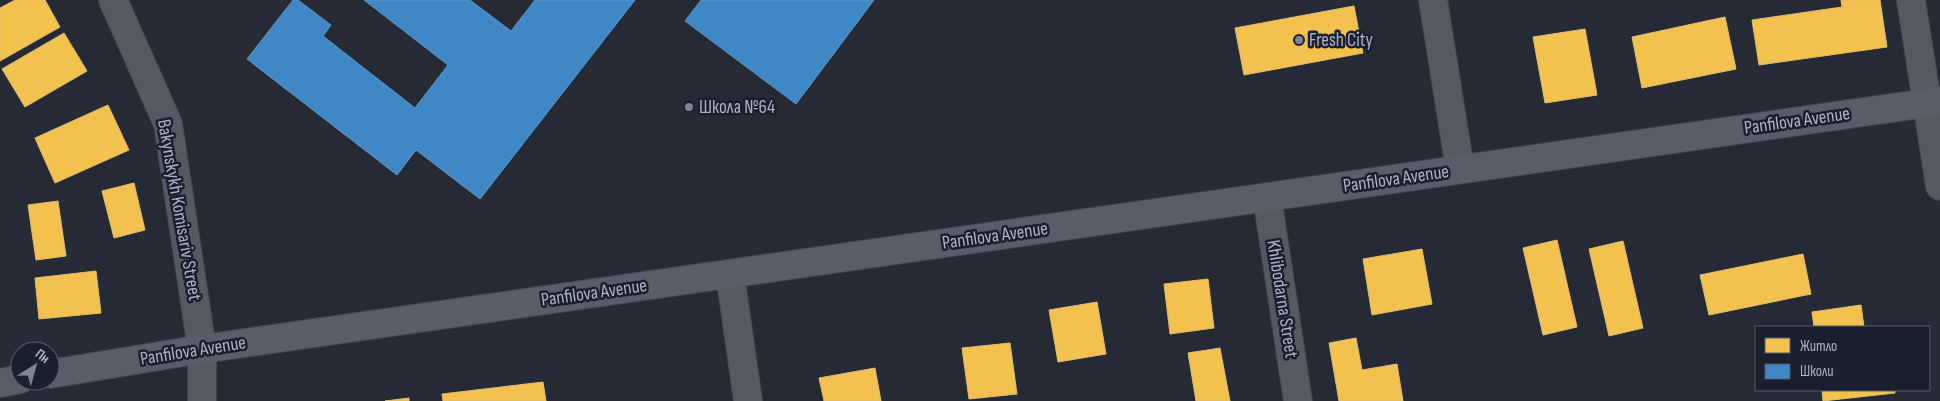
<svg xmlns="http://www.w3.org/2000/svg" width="1940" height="401" viewBox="0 0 1940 401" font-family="'Sofia Sans Condensed',sans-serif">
<rect width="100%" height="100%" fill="#262a34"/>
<!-- homes -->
<g fill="#f2c14e" stroke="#debd72">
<path d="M 15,0 L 45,0 L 60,27 L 0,61 L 0,8 Z"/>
<path d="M 1841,0 L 1880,0 L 1887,47 L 1759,65 L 1752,20 L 1842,7 Z"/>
<path d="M 1354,6 L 1363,53 L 1244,75 L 1235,28 Z"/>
<path d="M 1725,17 L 1736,69 L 1642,88 L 1632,37 Z"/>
<path d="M 1585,29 L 1597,95 L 1545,103 L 1533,37 Z"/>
<path d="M 64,33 L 87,71 L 25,107 L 2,69 Z"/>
<path d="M 108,105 L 129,150 L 55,183 L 35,138 Z"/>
<path d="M 134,183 L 145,230 L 114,238 L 102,191 Z"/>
<path d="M 58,201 L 66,256 L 36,260 L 28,205 Z"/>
<path d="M 1557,240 L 1577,327 L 1543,335 L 1523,248 Z"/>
<path d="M 1623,241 L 1643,328 L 1609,336 L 1589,249 Z"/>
<path d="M 1422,249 L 1432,304 L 1372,315 L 1363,259 Z"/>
<path d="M 1803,254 L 1811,294 L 1709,315 L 1700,275 Z"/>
<path d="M 96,271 L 101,313 L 39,319 L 35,278 Z"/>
<path d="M 1208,279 L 1214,328 L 1170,334 L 1164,284 Z"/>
<path d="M 1097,302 L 1106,354 L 1058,362 L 1049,310 Z"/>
<path d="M 1861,305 L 1864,327 L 1814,327 L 1812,312 Z"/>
<path d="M 1356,338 L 1362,370 L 1397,364 L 1403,401 L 1339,401 L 1329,343 Z"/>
<path d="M 1010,343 L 1017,394 L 969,399 L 962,348 Z"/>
<path d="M 1220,348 L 1230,401 L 1196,401 L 1188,353 Z"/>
<path d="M 875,368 L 881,401 L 824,401 L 819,378 Z"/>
<path d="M 543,382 L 546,401 L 443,401 L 442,394 Z"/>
<path d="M 1822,390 L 1895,390 L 1895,393 L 1823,401 Z"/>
<path d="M 409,398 L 409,401 L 385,401 Z"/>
</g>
<!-- schools -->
<g fill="#3f88c5" stroke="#6095c5">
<path d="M 293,0 L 298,0 L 331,25 L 323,36 L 415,108 L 448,65 L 364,0 L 470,0 L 511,31 L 535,0 L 635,0 L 480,199 L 416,150 L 397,175 L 247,59 Z"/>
<path d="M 701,0 L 874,0 L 796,104 L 685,21 Z"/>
</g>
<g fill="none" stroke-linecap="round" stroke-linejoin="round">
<defs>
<g id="minor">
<path d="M 113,0 L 168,124 L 202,349 L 202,401"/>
<path d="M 1433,0 L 1460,169"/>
<path d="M 1911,0 L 1940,186"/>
<path d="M 1267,197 L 1298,401"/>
<path d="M 730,274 L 748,401"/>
</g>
<g id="secondary">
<path d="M 50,374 L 202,349 L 1940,101"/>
<path d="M 0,383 L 20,379"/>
</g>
</defs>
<!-- minor casing -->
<use href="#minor" stroke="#42454d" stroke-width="30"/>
<!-- secondary casing -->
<use href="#secondary" stroke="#42454d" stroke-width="30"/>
<!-- minor -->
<use href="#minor" stroke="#565862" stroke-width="28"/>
<!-- secondary -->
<use href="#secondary" stroke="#595d67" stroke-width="28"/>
</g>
<!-- markers -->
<g fill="#7e8493" stroke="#191f2e" stroke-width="2">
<circle cx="1299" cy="40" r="5"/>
<circle cx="689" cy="107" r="5"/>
</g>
<g text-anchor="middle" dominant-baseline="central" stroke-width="5" stroke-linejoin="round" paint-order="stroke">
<!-- poi labels -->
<g font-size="19" fill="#aeb4c6" stroke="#191f2e" text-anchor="start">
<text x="1309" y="40">Fresh City</text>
<text x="699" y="107">Школа №64</text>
</g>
<!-- street labels -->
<g font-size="19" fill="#aeb4c6" stroke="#191f2e">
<text transform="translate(1797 121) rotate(-8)">Panfilova Avenue</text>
<text transform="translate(1396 179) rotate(-8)">Panfilova Avenue</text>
<text transform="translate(179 210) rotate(80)">Bakynskykh Komisariv Street</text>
<text transform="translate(995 236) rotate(-8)">Panfilova Avenue</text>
<text transform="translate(594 293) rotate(-8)">Panfilova Avenue</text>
<text transform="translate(1282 299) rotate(81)">Khlibodarna Street</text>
<text transform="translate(193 351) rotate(-9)">Panfilova Avenue</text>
</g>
</g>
<!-- legend -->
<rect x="1755" y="326" width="175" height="65" fill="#191f2e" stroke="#555b6b"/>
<rect x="1765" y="338" width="25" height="15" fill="#f2c14e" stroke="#555b6b"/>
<text x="1800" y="351" font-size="15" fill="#aeb4c6">Житло</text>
<rect x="1765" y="364" width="25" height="15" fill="#3f88c5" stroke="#555b6b"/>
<text x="1800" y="376" font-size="15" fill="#aeb4c6">Школи</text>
<!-- north arrow -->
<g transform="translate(35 366) rotate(37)"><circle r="24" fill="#191f2e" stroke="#555b6b"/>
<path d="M0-4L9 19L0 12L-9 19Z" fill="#7e8493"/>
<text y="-8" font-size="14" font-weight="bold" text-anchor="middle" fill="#aeb4c6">Пн</text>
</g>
</svg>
